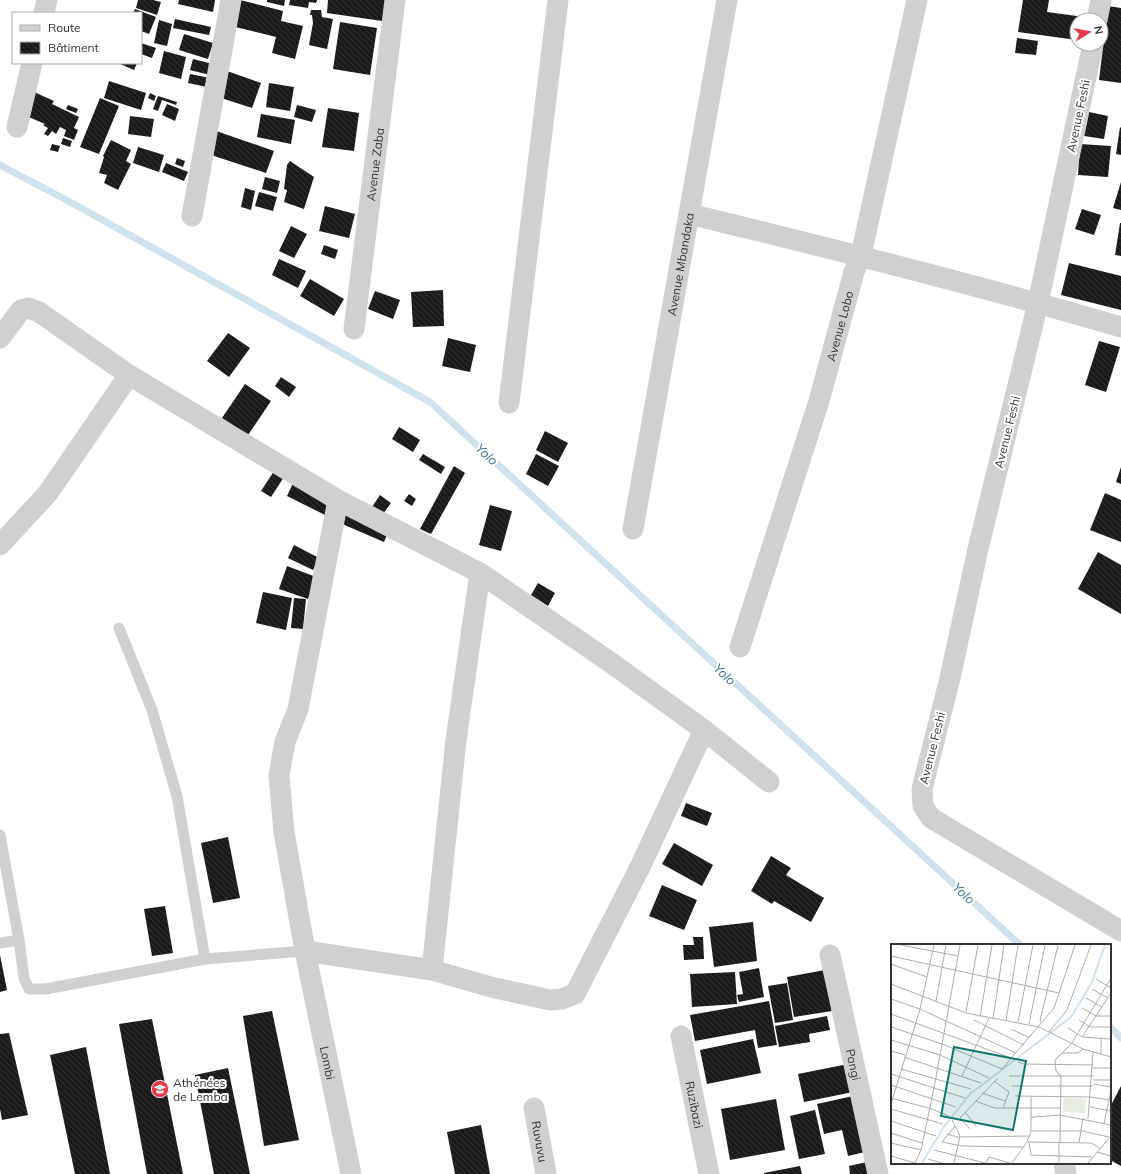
<svg xmlns="http://www.w3.org/2000/svg" width="1121" height="1174" viewBox="0 0 1121 1174" font-family="Mulish,sans-serif">
<defs>
<pattern id="building-back-hatch" width="6" height="6" patternUnits="userSpaceOnUse"><rect width="6" height="6" fill="#1a1a1a"/><path d="M-1 5l2 2M0 0l6 6M5-1l2 2" fill="none" stroke="#333"/></pattern>
</defs>
<rect width="100%" height="100%" fill="#fff"/>
<g fill="none" stroke-linecap="round" stroke-linejoin="round">
<!-- stream -->
<g stroke="#cfe2ee" stroke-width="7">
<path d="M 0,165 L 72,203 L 430,402 L 1020,945"/>
<path d="M 1110,1027 L 1121,1038"/>
</g>
</g>
<!-- building -->
<g fill="url(#building-back-hatch)">
<path d="M 138,0 L 153,0 L 161,2 L 157,15 L 136,8 Z"/>
<path d="M 179,0 L 215,0 L 213,12 L 178,4 Z"/>
<path d="M 240,0 L 283,11 L 281,21 L 303,26 L 295,59 L 272,53 L 276,37 L 231,26 Z"/>
<path d="M 267,0 L 285,0 L 284,6 L 267,2 Z"/>
<path d="M 290,0 L 317,0 L 316,3 L 309,2 L 308,8 L 289,5 Z"/>
<path d="M 328,0 L 392,0 L 389,22 L 327,13 Z"/>
<path d="M 1023,0 L 1049,0 L 1047,12 L 1084,17 L 1084,20 L 1077,20 L 1077,40 L 1018,32 Z"/>
<path d="M 1108,6 L 1121,8 L 1121,83 L 1099,80 Z"/>
<path d="M 135,9 L 156,17 L 149,34 L 141,31 L 141,13 L 133,13 Z"/>
<path d="M 311,10 L 321,10 L 322,17 L 333,19 L 327,49 L 309,45 L 313,23 L 312,15 L 310,15 Z"/>
<path d="M 175,19 L 211,27 L 209,35 L 173,28 Z"/>
<path d="M 159,20 L 172,24 L 167,46 L 154,43 Z"/>
<path d="M 340,22 L 377,28 L 370,75 L 333,69 Z"/>
<path d="M 184,34 L 213,43 L 208,59 L 179,50 Z"/>
<path d="M 1017,38 L 1038,41 L 1036,55 L 1015,53 Z"/>
<path d="M 141,43 L 156,48 L 152,58 L 141,54 Z"/>
<path d="M 164,51 L 186,57 L 181,79 L 159,73 Z"/>
<path d="M 193,59 L 213,64 L 210,75 L 190,70 Z"/>
<path d="M 118,63 L 137,63 L 134,70 Z"/>
<path d="M 227,71 L 261,83 L 252,108 L 218,97 Z"/>
<path d="M 190,74 L 210,78 L 207,87 L 188,83 Z"/>
<path d="M 109,81 L 146,93 L 141,110 L 104,98 Z"/>
<path d="M 269,83 L 294,87 L 290,111 L 266,107 Z"/>
<path d="M 34,92 L 54,101 L 52,104 L 79,117 L 74,128 L 78,130 L 74,140 L 64,136 L 66,130 L 60,127 L 56,134 L 52,131 L 48,136 L 44,134 L 48,128 L 43,125 L 45,124 L 24,115 Z"/>
<path d="M 150,93 L 156,96 L 154,101 L 148,98 Z"/>
<path d="M 158,96 L 177,102 L 176,105 L 162,100 L 158,111 L 153,109 Z"/>
<path d="M 100,98 L 119,106 L 99,154 L 80,147 Z"/>
<path d="M 167,104 L 179,109 L 175,121 L 162,115 Z"/>
<path d="M 68,105 L 78,109 L 76,113 L 66,109 Z"/>
<path d="M 297,105 L 316,110 L 312,122 L 294,117 Z"/>
<path d="M 328,108 L 359,113 L 354,151 L 322,147 Z"/>
<path d="M 1089,112 L 1108,116 L 1104,139 L 1084,136 Z"/>
<path d="M 261,114 L 295,120 L 291,144 L 257,137 Z"/>
<path d="M 130,116 L 154,119 L 151,137 L 128,134 Z"/>
<path d="M 1120,127 L 1121,128 L 1121,155 L 1116,154 Z"/>
<path d="M 216,131 L 274,151 L 266,173 L 208,154 Z"/>
<path d="M 63,138 L 72,141 L 70,147 L 61,144 Z"/>
<path d="M 111,140 L 131,150 L 126,161 L 131,164 L 118,190 L 104,183 L 107,175 L 99,173 L 104,157 L 103,156 Z"/>
<path d="M 52,144 L 60,146 L 58,152 L 50,150 Z"/>
<path d="M 1080,144 L 1111,146 L 1108,177 L 1078,175 Z"/>
<path d="M 138,147 L 164,155 L 159,172 L 133,163 Z"/>
<path d="M 177,158 L 185,161 L 183,167 L 175,164 Z"/>
<path d="M 290,161 L 314,177 L 304,209 L 284,202 L 287,190 L 284,189 L 287,165 Z"/>
<path d="M 166,163 L 188,172 L 184,181 L 162,172 Z"/>
<path d="M 265,177 L 280,181 L 277,193 L 262,189 Z"/>
<path d="M 1121,182 L 1121,210 L 1113,208 Z"/>
<path d="M 245,188 L 255,191 L 251,210 L 241,207 Z"/>
<path d="M 259,192 L 277,197 L 273,211 L 255,206 Z"/>
<path d="M 325,206 L 355,214 L 349,238 L 319,231 Z"/>
<path d="M 1082,209 L 1101,215 L 1094,235 L 1075,229 Z"/>
<path d="M 1120,223 L 1121,223 L 1121,256 L 1115,255 Z"/>
<path d="M 291,226 L 307,234 L 294,258 L 279,251 Z"/>
<path d="M 324,245 L 338,250 L 335,259 L 321,254 Z"/>
<path d="M 279,259 L 306,271 L 298,288 L 272,275 Z"/>
<path d="M 1069,263 L 1121,276 L 1121,310 L 1061,295 Z"/>
<path d="M 310,279 L 344,299 L 334,316 L 300,296 Z"/>
<path d="M 443,290 L 444,326 L 413,327 L 411,292 Z"/>
<path d="M 375,291 L 400,300 L 393,319 L 368,309 Z"/>
<path d="M 228,333 L 250,348 L 229,377 L 207,361 Z"/>
<path d="M 448,338 L 476,345 L 470,372 L 442,366 Z"/>
<path d="M 1099,341 L 1120,347 L 1106,392 L 1085,385 Z"/>
<path d="M 281,377 L 296,387 L 289,397 L 275,386 Z"/>
<path d="M 245,384 L 271,401 L 248,435 L 222,418 Z"/>
<path d="M 399,427 L 420,440 L 413,452 L 392,439 Z"/>
<path d="M 545,431 L 568,443 L 558,462 L 536,450 Z"/>
<path d="M 423,454 L 445,467 L 441,474 L 419,460 Z"/>
<path d="M 536,454 L 559,466 L 548,486 L 526,474 Z"/>
<path d="M 454,466 L 465,473 L 431,534 L 420,529 Z"/>
<path d="M 1121,467 L 1121,484 L 1116,482 Z"/>
<path d="M 276,468 L 286,474 L 271,497 L 261,491 Z"/>
<path d="M 295,479 L 333,498 L 325,515 L 287,496 Z"/>
<path d="M 1105,493 L 1121,500 L 1121,542 L 1090,530 Z"/>
<path d="M 409,494 L 416,499 L 412,506 L 404,501 Z"/>
<path d="M 380,495 L 391,503 L 383,514 L 372,507 Z"/>
<path d="M 490,505 L 512,511 L 501,551 L 479,545 Z"/>
<path d="M 346,509 L 390,528 L 384,542 L 340,523 Z"/>
<path d="M 294,545 L 319,558 L 313,570 L 288,558 Z"/>
<path d="M 1098,552 L 1121,565 L 1121,614 L 1078,589 Z"/>
<path d="M 287,566 L 316,577 L 308,599 L 279,589 Z"/>
<path d="M 538,583 L 555,593 L 548,606 L 531,595 Z"/>
<path d="M 263,592 L 292,598 L 286,630 L 256,623 Z"/>
<path d="M 294,598 L 306,599 L 303,629 L 291,628 Z"/>
<path d="M 686,803 L 712,813 L 707,826 L 681,816 Z"/>
<path d="M 228,837 L 240,898 L 213,903 L 201,843 Z"/>
<path d="M 674,843 L 713,865 L 702,886 L 662,864 Z"/>
<path d="M 771,856 L 791,868 L 786,875 L 824,898 L 811,922 L 774,901 L 772,904 L 751,891 Z"/>
<path d="M 662,885 L 697,900 L 684,930 L 649,916 Z"/>
<path d="M 165,906 L 173,953 L 152,956 L 144,909 Z"/>
<path d="M 753,922 L 757,961 L 714,967 L 709,927 Z"/>
<path d="M 693,937 L 703,937 L 704,959 L 684,960 L 683,945 L 694,945 Z"/>
<path d="M 0,955 L 7,990 L 0,992 Z"/>
<path d="M 759,968 L 764,997 L 739,1002 L 737,995 L 743,994 L 739,972 Z"/>
<path d="M 825,970 L 832,1011 L 794,1017 L 787,977 Z"/>
<path d="M 735,972 L 737,1004 L 692,1007 L 690,974 Z"/>
<path d="M 787,983 L 793,1020 L 775,1023 L 768,986 Z"/>
<path d="M 769,1001 L 777,1045 L 758,1048 L 755,1030 L 695,1041 L 690,1015 Z"/>
<path d="M 272,1011 L 299,1140 L 264,1146 L 243,1016 Z"/>
<path d="M 827,1016 L 830,1030 L 809,1034 L 810,1042 L 779,1047 L 775,1026 Z"/>
<path d="M 152,1019 L 183,1174 L 147,1174 L 119,1024 Z"/>
<path d="M 9,1033 L 28,1115 L 2,1120 L 0,1109 L 0,1034 Z"/>
<path d="M 753,1039 L 761,1073 L 707,1084 L 700,1050 Z"/>
<path d="M 86,1047 L 110,1174 L 75,1174 L 50,1055 Z"/>
<path d="M 848,1064 L 853,1092 L 804,1102 L 798,1074 Z"/>
<path d="M 228,1068 L 250,1174 L 214,1174 L 195,1075 Z"/>
<path d="M 1121,1086 L 1121,1166 L 1110,1160 L 1110,1107 Z"/>
<path d="M 853,1096 L 865,1152 L 848,1156 L 842,1130 L 824,1134 L 817,1104 Z"/>
<path d="M 776,1099 L 785,1150 L 730,1160 L 721,1109 Z"/>
<path d="M 815,1110 L 825,1154 L 799,1159 L 790,1116 Z"/>
<path d="M 481,1125 L 490,1174 L 455,1174 L 447,1132 Z"/>
<path d="M 867,1162 L 870,1174 L 850,1174 L 849,1166 Z"/>
<path d="M 800,1166 L 802,1174 L 764,1174 L 764,1173 Z"/>
</g>
<g fill="none" stroke-linecap="round" stroke-linejoin="round">
<!-- lane -->
<g stroke="#d0d0d0" stroke-width="11">
<path d="M 119,628 L 152,710 L 177,796 L 205,959"/>
<path d="M 0,835 L 19,940 L 24,978 L 29,989 L 46,989 L 205,959 L 305,951"/>
<path d="M 0,943 L 19,940"/>
</g>
<!-- street -->
<g stroke="#d0d0d0" stroke-width="21">
<path d="M 44,13 L 47,0"/>
<path d="M 1097,20 L 1101,0"/>
<path d="M 1093,44 L 1038,303 L 978,549 L 950,678 L 922,789 L 923,806 L 931,818 L 1121,931"/>
<path d="M 17,127 L 32,63"/>
<path d="M 689,214 C 834,249 978,285 1121,327"/>
<path d="M 192,216 L 231,0"/>
<path id="s1" d="M 354,329 L 395,0"/>
<path d="M 0,338 L 21,310 L 29,308 L 39,312 L 129,375 L 338,500 L 480,573 L 610,662 L 704,730 L 769,782"/>
<path d="M 509,403 L 558,0"/>
<path id="s2" d="M 338,500 L 298,709 L 285,742 L 279,775 L 284,832 L 305,951 L 351,1174"/>
<path id="s3" d="M 633,529 L 727,0"/>
<path d="M 0,545 L 48,493 L 129,375"/>
<path id="s4" d="M 740,647 L 819,401 L 854,272 L 861,255 L 917,0"/>
<path d="M 305,951 L 432,970 L 491,987 L 550,1000 L 562,999 L 575,994 L 640,867 L 704,730"/>
<path id="s5" d="M 830,955 L 878,1174"/>
<path d="M 432,970 L 456,740 L 480,573"/>
<path id="s6" d="M 681,1036 L 709,1174"/>
<path id="s7" d="M 534,1108 L 546,1174"/>
<path d="M 1064,1163 L 1066,1174"/>
</g>
</g>
<!-- icons -->
<defs>
<symbol id="school-disc" viewBox="-11 -11 22 22"><circle r="9.5" fill="#e63946" stroke="#fff"/><path d="M0-5L7-2L0 1L-7-2ZM-4 1L0 2.5L4 1V4Q0 6-4 4Z" fill="#fff"/></symbol>
</defs>
<g fill-rule="evenodd">
<use href="#school-disc" x="150" y="1079" width="20" height="20"/>
</g>
<g text-anchor="middle" dominant-baseline="central" stroke-width="4" stroke-linejoin="round" paint-order="stroke">
<!-- street labels -->
<g font-size="12" fill="#333" stroke="#fff">
<text transform="translate(1078 116) rotate(-78)">Avenue Feshi</text>
<text stroke="none"><textPath href="#s1" startOffset="166">Avenue Zaba</textPath></text>
<text stroke="none"><textPath href="#s3" startOffset="269">Avenue Mbandaka</textPath></text>
<text stroke="none"><textPath href="#s4" startOffset="336">Avenue Lobo</textPath></text>
<text transform="translate(1007 432) rotate(-76)">Avenue Feshi</text>
<text transform="translate(932 748) rotate(-76)">Avenue Feshi</text>
<text stroke="none"><textPath href="#s2" startOffset="574">Lombi</textPath></text>
<text stroke="none"><textPath href="#s5" startOffset="112">Pangi</textPath></text>
<text stroke="none"><textPath href="#s6" startOffset="70">Ruzibazi</textPath></text>
<text stroke="none"><textPath href="#s7" startOffset="34">Ruvuvu</textPath></text>
</g>
<!-- poi labels -->
<g font-size="12" fill="#333" stroke="#fff" text-anchor="start">
<text x="173" y="1082">Athénées<tspan x="173" dy="14">de Lemba</tspan></text>
</g>
<!-- water labels -->
<g font-size="13" font-style="italic" fill="#3f7597" stroke="#fff">
<text transform="translate(487 454) rotate(43)">Yolo</text>
<text transform="translate(725 674) rotate(43)">Yolo</text>
<text transform="translate(964 893) rotate(43)">Yolo</text>
</g>
</g>
<!-- overview -->
<g transform="translate(891 944)">
<rect width="220" height="220" fill="#fff"/>
<path d="M 173,154 L 195,155 L 194,169 L 172,168 Z" fill="#e6ecdf"/>
<path fill="none" stroke="#cfe2ee" stroke-width="2" d="M 31,219 L 52,184 L 79,150 L 180,73 L 201,38 L 214,1"/>
<path fill="none" stroke="#adadad" stroke-width="1" d="M 10,1 L 67,12M 0,12 L 168,49M 0,20 L 36,33M 205,35 L 220,44M 0,40 L 75,69 L 148,83 L 192,105 L 220,113M 201,45 L 217,54M 195,54 L 211,63M 0,55 L 29,65 L 125,109M 45,57 L 55,1M 191,64 L 205,72 L 220,72M 75,68 L 87,1M 0,70 L 120,114M 89,73 L 101,1M 102,75 L 113,1M 83,76 L 133,101M 188,76 L 199,83 L 220,83M 115,77 L 127,1M 127,78 L 142,1M 151,79 L 149,77 L 167,1M 138,80 L 154,1M 0,83 L 51,100 L 111,125 L 163,64 L 184,1M 177,84 L 191,93 L 220,95M 120,85 L 139,94M 158,88 L 176,66 L 200,1M 191,93 L 220,49M 210,94 L 210,110M 0,96 L 49,111 L 98,134M 0,107 L 14,111M 171,109 L 187,109 L 192,105M 13,113 L 90,139M 127,118 L 133,120 L 202,121M 202,124 L 220,124M 10,125 L 80,145M 0,130 L 74,154M 71,132 L 98,74M 118,132 L 202,132M 202,136 L 220,136M 103,137 L 118,148 L 112,164M 202,140 L 220,143M 0,141 L 65,163M 121,142 L 202,142M 91,149 L 114,157M 124,152 L 200,153 L 218,156M 140,153 L 140,174M 0,154 L 41,165 L 58,172M 84,157 L 104,164 L 170,164M 0,160 L 29,65 L 43,1M 199,163 L 220,167M 0,165 L 52,180M 74,168 L 85,182M 197,175 L 202,108M 61,176 L 69,192 L 63,219M 0,177 L 45,192M 213,179 L 220,147M 64,182 L 51,198 L 71,202 L 132,203M 79,185 L 69,174 L 107,134M 140,187 L 191,187 L 218,193M 0,189 L 31,199M 56,190 L 66,193 L 138,192M 137,198 L 200,199 L 209,204M 138,198 L 140,211 L 201,213M 168,198 L 168,219M 169,198 L 170,132 L 165,127 L 164,116 L 181,99 L 220,34M 0,199 L 30,206M 188,199 L 192,174M 43,206 L 94,219M 206,208 L 220,212M 0,212 L 24,219M 37,215 L 51,219M 24,219 L 30,206 L 43,144 L 69,1M 95,219 L 98,213 L 119,219M 121,219 L 136,198 L 140,187 L 140,174 L 143,173 L 169,171 L 220,181M 197,219 L 220,192"/>
<path fill="#0f766e" fill-opacity="0.15" stroke="#0f766e" stroke-width="2" d="M 63,103 L 135,117 L 122,186 L 50,172 Z"/>
<rect width="220" height="220" fill="none" stroke="#333" stroke-width="2"/>
</g>
<!-- legend -->
<rect x="12" y="12" width="130" height="52" fill="#ffffff" stroke="#adadad"/>
<rect x="20" y="25" width="20" height="6" fill="#d0d0d0" stroke="#adadad"/>
<text x="48" y="32" font-size="12" fill="#333333">Route</text>
<rect x="20" y="42" width="20" height="12" fill="url(#building-back-hatch)" stroke="#adadad"/>
<text x="48" y="52" font-size="12" fill="#333333">Bâtiment</text>
<!-- north arrow -->
<g transform="translate(1089 32) rotate(79)"><circle r="19" fill="#ffffff" stroke="#adadad"/>
<path d="M0-3L7 15L0 10L-7 15Z" fill="#e63946"/>
<text y="-6" font-size="11" font-weight="bold" text-anchor="middle" fill="#333333">N</text>
</g>
</svg>
